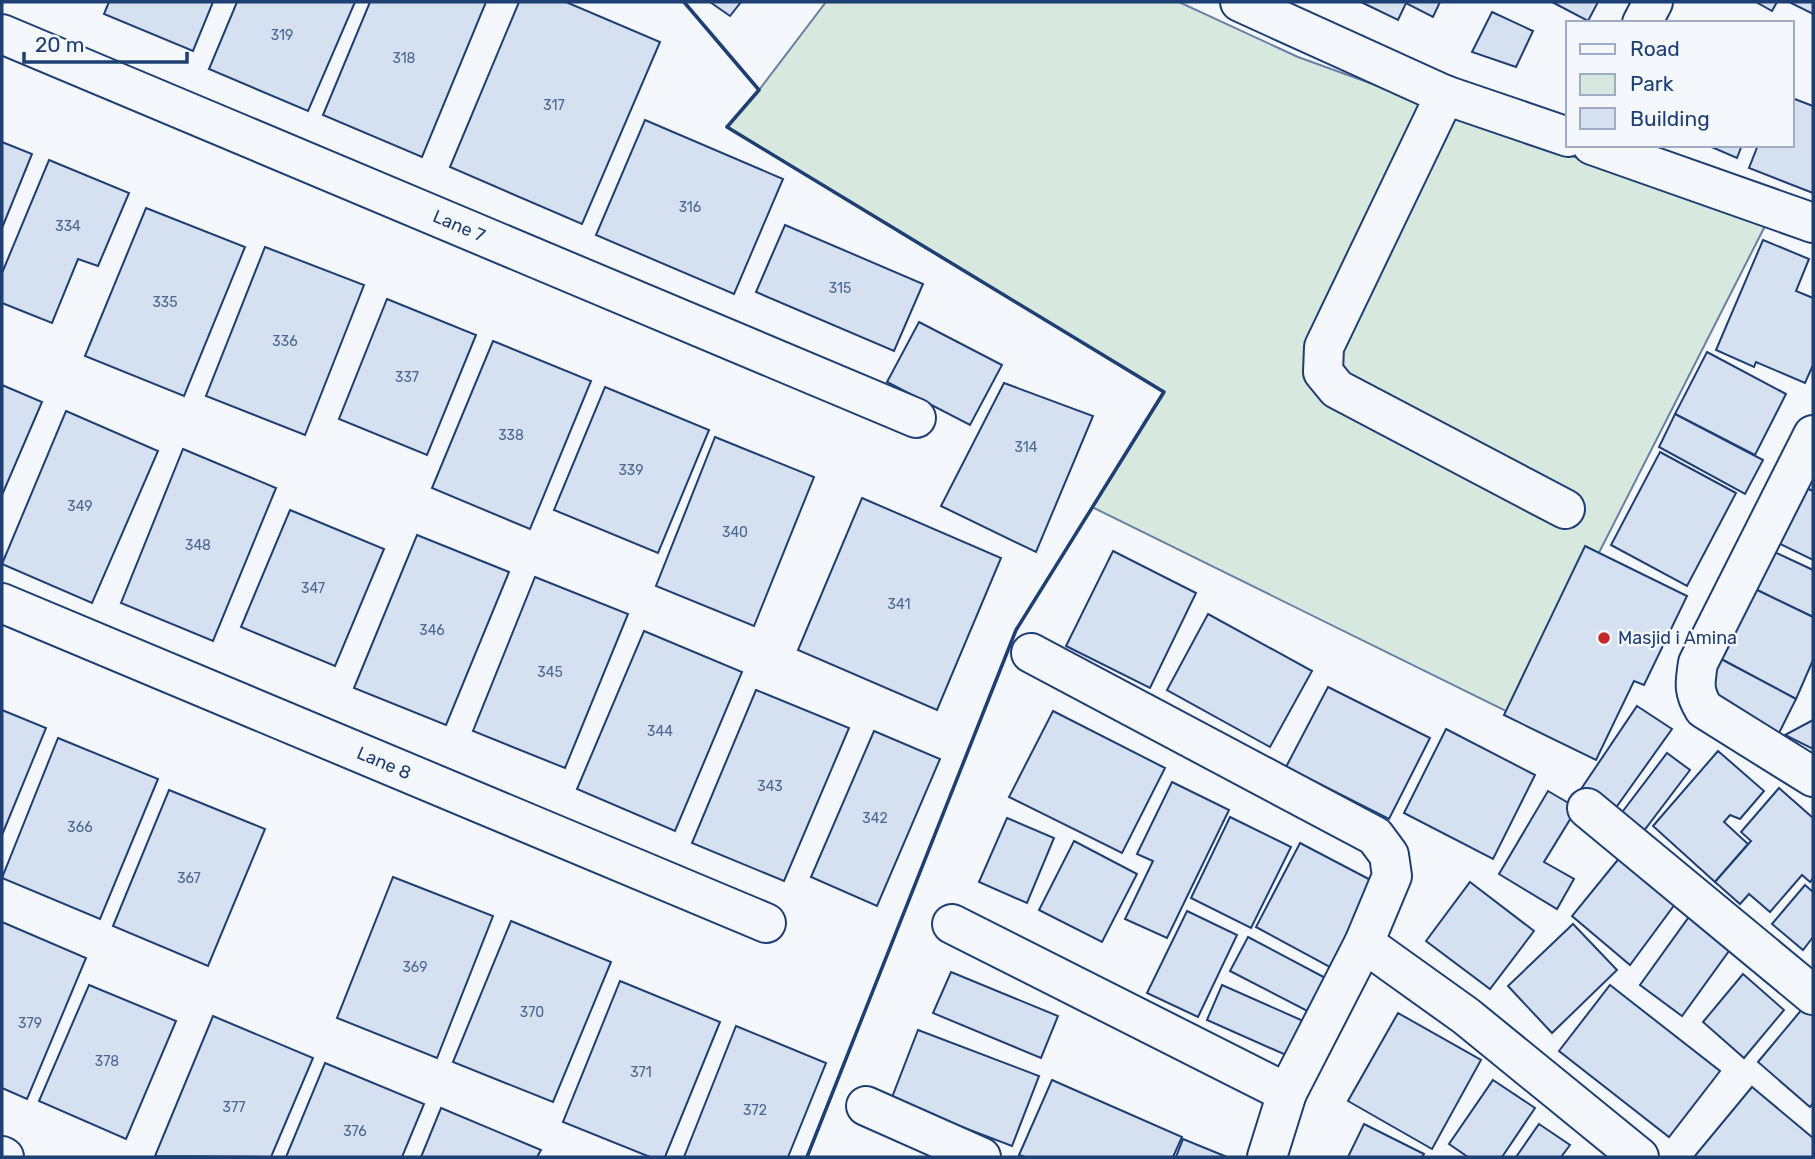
<svg xmlns="http://www.w3.org/2000/svg" width="1815" height="1159" viewBox="0 0 1815 1159" font-family="Rubik,sans-serif">
<rect width="100%" height="100%" fill="#f4f7fb"/>
<!-- green -->
<path fill="#d7e8df" stroke="#687fa3" stroke-width="2" d="M 826,2 L 1179,2 L 1298,57 L 1765,226 L 1516,716 L 1092,507 L 1163,392 L 727,127 L 759,90 Z"/>
<!-- building -->
<g fill="#d5e0f0" stroke="#1d3f73" stroke-width="2">
<path d="M 109,2 L 213,2 L 193,51 L 104,14 Z"/>
<path d="M 237,2 L 355,2 L 308,111 L 209,69 Z"/>
<path d="M 370,2 L 486,2 L 422,157 L 323,115 Z"/>
<path d="M 519,2 L 566,2 L 660,42 L 582,224 L 450,167 Z"/>
<path d="M 710,2 L 741,2 L 730,16 Z"/>
<path d="M 1361,2 L 1440,2 L 1433,17 L 1406,3 L 1398,20 Z"/>
<path d="M 1552,2 L 1598,2 L 1588,21 Z"/>
<path d="M 1756,2 L 1777,2 L 1772,11 Z"/>
<path d="M 1792,2 L 1813,2 L 1813,14 L 1791,3 Z"/>
<path d="M 1492,12 L 1533,31 L 1516,67 L 1472,52 Z"/>
<path d="M 1792,98 L 1813,106 L 1813,193 L 1749,168 L 1758,145 L 1792,145 Z"/>
<path d="M 645,120 L 783,179 L 734,294 L 596,235 Z"/>
<path d="M 2,142 L 32,154 L 2,228 Z"/>
<path d="M 1707,145 L 1742,145 L 1737,158 Z"/>
<path d="M 49,160 L 129,193 L 98,266 L 78,259 L 52,323 L 2,303 L 2,273 Z"/>
<path d="M 146,208 L 245,247 L 184,396 L 85,356 Z"/>
<path d="M 785,225 L 923,284 L 894,351 L 756,292 Z"/>
<path d="M 1763,240 L 1809,259 L 1796,291 L 1813,298 L 1813,365 L 1805,383 L 1756,362 L 1754,367 L 1716,350 Z"/>
<path d="M 265,247 L 364,285 L 305,435 L 206,396 Z"/>
<path d="M 387,299 L 476,335 L 427,455 L 339,419 Z"/>
<path d="M 919,322 L 1002,365 L 970,425 L 887,382 Z"/>
<path d="M 493,341 L 591,381 L 530,529 L 432,488 Z"/>
<path d="M 1707,352 L 1786,394 L 1755,455 L 1675,414 Z"/>
<path d="M 1004,383 L 1093,416 L 1036,552 L 941,506 Z"/>
<path d="M 2,385 L 42,402 L 2,495 Z"/>
<path d="M 605,387 L 709,430 L 658,553 L 554,510 Z"/>
<path d="M 66,411 L 158,451 L 92,603 L 2,564 Z"/>
<path d="M 1675,414 L 1763,460 L 1745,494 L 1659,447 Z"/>
<path d="M 715,437 L 814,477 L 754,626 L 656,586 Z"/>
<path d="M 183,449 L 276,488 L 213,641 L 121,603 Z"/>
<path d="M 1660,452 L 1736,493 L 1687,586 L 1611,545 Z"/>
<path d="M 1802,486 L 1813,491 L 1813,560 L 1776,542 Z"/>
<path d="M 862,498 L 1001,558 L 937,710 L 798,650 Z"/>
<path d="M 290,510 L 384,549 L 335,666 L 241,627 Z"/>
<path d="M 417,535 L 509,572 L 446,725 L 354,688 Z"/>
<path d="M 1585,546 L 1687,596 L 1644,685 L 1634,681 L 1596,760 L 1504,715 Z"/>
<path d="M 1770,550 L 1813,570 L 1813,617 L 1753,588 Z"/>
<path d="M 1113,551 L 1196,593 L 1150,688 L 1066,646 Z"/>
<path d="M 535,577 L 628,614 L 565,768 L 473,731 Z"/>
<path d="M 1753,588 L 1813,617 L 1813,660 L 1796,699 L 1721,659 Z"/>
<path d="M 1208,614 L 1312,671 L 1270,747 L 1167,690 Z"/>
<path d="M 644,631 L 742,672 L 675,831 L 577,789 Z"/>
<path d="M 1721,659 L 1796,699 L 1777,737 L 1701,698 Z"/>
<path d="M 1328,687 L 1430,738 L 1389,819 L 1286,767 Z"/>
<path d="M 756,690 L 849,728 L 784,881 L 692,843 Z"/>
<path d="M 1637,706 L 1672,729 L 1610,816 L 1579,792 Z"/>
<path d="M 2,710 L 46,728 L 2,835 Z"/>
<path d="M 1053,711 L 1165,768 L 1122,853 L 1009,797 Z"/>
<path d="M 1813,720 L 1813,749 L 1785,735 Z"/>
<path d="M 1446,729 L 1535,775 L 1493,859 L 1404,813 Z"/>
<path d="M 874,731 L 940,759 L 877,906 L 811,877 Z"/>
<path d="M 58,738 L 158,779 L 100,919 L 2,878 Z"/>
<path d="M 1718,751 L 1764,791 L 1740,819 L 1730,815 L 1724,822 L 1748,844 L 1715,882 L 1653,826 Z"/>
<path d="M 1667,753 L 1690,770 L 1643,832 L 1620,815 Z"/>
<path d="M 1172,782 L 1229,810 L 1167,938 L 1125,919 L 1153,861 L 1137,854 Z"/>
<path d="M 1779,788 L 1813,818 L 1813,878 L 1810,882 L 1802,875 L 1770,912 L 1749,894 L 1740,904 L 1715,882 L 1751,841 L 1741,832 Z"/>
<path d="M 169,790 L 265,829 L 208,966 L 113,926 Z"/>
<path d="M 1548,791 L 1577,808 L 1544,862 L 1574,879 L 1557,909 L 1499,874 Z"/>
<path d="M 1230,817 L 1291,847 L 1251,928 L 1191,898 Z"/>
<path d="M 1007,818 L 1054,838 L 1027,903 L 979,882 Z"/>
<path d="M 1074,841 L 1137,874 L 1102,942 L 1039,910 Z"/>
<path d="M 1300,843 L 1384,887 L 1339,972 L 1256,927 Z"/>
<path d="M 1625,851 L 1681,896 L 1630,965 L 1572,916 Z"/>
<path d="M 393,877 L 493,916 L 437,1058 L 337,1018 Z"/>
<path d="M 1470,882 L 1534,931 L 1490,989 L 1426,941 Z"/>
<path d="M 1805,885 L 1813,892 L 1813,937 L 1803,950 L 1772,924 Z"/>
<path d="M 1187,911 L 1237,935 L 1198,1017 L 1147,993 Z"/>
<path d="M 1691,914 L 1734,944 L 1682,1016 L 1640,985 Z"/>
<path d="M 511,921 L 611,962 L 553,1102 L 453,1062 Z"/>
<path d="M 2,922 L 86,958 L 27,1099 L 2,1088 Z"/>
<path d="M 1573,924 L 1617,970 L 1552,1033 L 1508,986 Z"/>
<path d="M 1248,937 L 1333,982 L 1315,1015 L 1230,971 Z"/>
<path d="M 951,972 L 1058,1016 L 1041,1058 L 933,1013 Z"/>
<path d="M 1743,974 L 1784,1010 L 1744,1058 L 1703,1022 Z"/>
<path d="M 620,981 L 720,1022 L 665,1157 L 650,1157 L 563,1122 Z"/>
<path d="M 89,985 L 176,1021 L 126,1139 L 39,1101 Z"/>
<path d="M 1222,985 L 1310,1024 L 1295,1059 L 1207,1020 Z"/>
<path d="M 1610,985 L 1720,1071 L 1669,1137 L 1559,1051 Z"/>
<path d="M 1808,1002 L 1813,1007 L 1813,1103 L 1810,1107 L 1758,1062 Z"/>
<path d="M 1398,1013 L 1481,1060 L 1432,1149 L 1348,1101 Z"/>
<path d="M 213,1016 L 313,1058 L 271,1157 L 155,1156 Z"/>
<path d="M 736,1026 L 826,1063 L 788,1157 L 684,1157 Z"/>
<path d="M 918,1030 L 1039,1076 L 1012,1146 L 891,1100 Z"/>
<path d="M 325,1063 L 424,1104 L 402,1157 L 286,1157 Z"/>
<path d="M 1052,1080 L 1182,1137 L 1173,1157 L 1025,1157 L 1019,1155 Z"/>
<path d="M 1493,1080 L 1535,1108 L 1502,1157 L 1468,1157 L 1449,1144 Z"/>
<path d="M 1752,1087 L 1813,1138 L 1813,1157 L 1694,1157 Z"/>
<path d="M 441,1108 L 541,1150 L 537,1157 L 421,1157 Z"/>
<path d="M 1364,1124 L 1424,1154 L 1422,1157 L 1348,1157 Z"/>
<path d="M 1539,1124 L 1570,1145 L 1561,1157 L 1516,1157 Z"/>
<path d="M 1183,1139 L 1227,1157 L 1176,1157 Z"/>
</g>
<g fill="none" stroke-linecap="round" stroke-linejoin="round">
<defs>
<g id="minor">
<path d="M 1240,2 L 1445,95 L 1568,137"/>
<path d="M 1642,23 L 1653,2"/>
<path d="M 2,34 L 916,418"/>
<path d="M 1445,95 L 1324,347 L 1323,372 L 1337,389 L 1565,509"/>
<path d="M 1592,145 L 1813,223"/>
<path d="M 1813,435 L 1698,663 C 1695,683 1693,691 1704,709 L 1813,777"/>
<path d="M 2,603 L 766,923"/>
<path d="M 1031,653 L 1375,836 L 1389,855 L 1392,876 L 1364,943 L 1287,1093 L 1267,1157"/>
<path d="M 1587,808 L 1813,995"/>
<path d="M 952,924 L 1287,1093"/>
<path d="M 1364,943 L 1466,1016 L 1639,1157"/>
<path d="M 866,1106 L 981,1157"/>
<path d="M 2,1156 L 4,1157"/>
</g>
</defs>
<!-- minor casing -->
<use href="#minor" stroke="#1d3f73" stroke-width="42"/>
<!-- minor -->
<use href="#minor" stroke="#f4f7fb" stroke-width="38"/>
<!-- wall -->
<path stroke="#1d3f73" stroke-width="3.5" d="M 684,2 L 759,90 L 727,127 L 1164,392 L 1016,630 L 807,1157"/>
</g>
<!-- markers -->
<circle fill="#c62828" stroke="#f4f7fb" stroke-width="2.5" cx="1604" cy="638" r="7"/>
<g text-anchor="middle" dominant-baseline="central" stroke-width="5" stroke-linejoin="round" paint-order="stroke">
<!-- number labels -->
<g font-size="14" fill="#4b6792">
<text x="282" y="35">319</text>
<text x="404" y="58">318</text>
<text x="554" y="105">317</text>
<text x="690" y="207">316</text>
<text x="68" y="226">334</text>
<text x="840" y="288">315</text>
<text x="165" y="302">335</text>
<text x="285" y="341">336</text>
<text x="407" y="377">337</text>
<text x="511" y="435">338</text>
<text x="1026" y="447">314</text>
<text x="631" y="470">339</text>
<text x="80" y="506">349</text>
<text x="735" y="532">340</text>
<text x="198" y="545">348</text>
<text x="313" y="588">347</text>
<text x="899" y="604">341</text>
<text x="432" y="630">346</text>
<text x="550" y="672">345</text>
<text x="660" y="731">344</text>
<text x="770" y="786">343</text>
<text x="875" y="818">342</text>
<text x="80" y="827">366</text>
<text x="189" y="878">367</text>
<text x="415" y="967">369</text>
<text x="532" y="1012">370</text>
<text x="30" y="1023">379</text>
<text x="107" y="1061">378</text>
<text x="641" y="1072">371</text>
<text x="234" y="1107">377</text>
<text x="755" y="1110">372</text>
<text x="355" y="1131">376</text>
</g>
<!-- street labels -->
<g font-size="18" fill="#1d3f73" stroke="#f4f7fb">
<text transform="translate(459 226) rotate(23)">Lane 7</text>
<text transform="translate(384 763) rotate(23)">Lane 8</text>
</g>
<!-- poi labels -->
<g font-size="18" fill="#1d3f73" stroke="#f4f7fb" text-anchor="start">
<text x="1618" y="638">Masjid i Amina</text>
</g>
</g>
<!-- border -->
<rect width="1815" height="1159" fill="none" stroke="#1d3f73" stroke-width="7"/>
<!-- legend -->
<rect x="1566" y="21" width="228" height="126" fill="#f4f7fb" stroke="#9eadc5" stroke-width="2"/>
<rect x="1580" y="44" width="35" height="10" fill="#f4f7fb" stroke="#9eadc5" stroke-width="2"/>
<text x="1630" y="56" font-size="21" fill="#1d3f73">Road</text>
<rect x="1580" y="74" width="35" height="21" fill="#d7e8df" stroke="#9eadc5" stroke-width="2"/>
<text x="1630" y="91" font-size="21" fill="#1d3f73">Park</text>
<rect x="1580" y="108" width="35" height="21" fill="#d5e0f0" stroke="#9eadc5" stroke-width="2"/>
<text x="1630" y="126" font-size="21" fill="#1d3f73">Building</text>
<!-- scale -->
<path d="M24 52v10h163v-10" fill="none" stroke="#1d3f73" stroke-width="3.5"/>
<text x="35" y="52" font-size="21" fill="#1d3f73" stroke="#f4f7fb" stroke-width="5" paint-order="stroke">20 m</text>
</svg>
